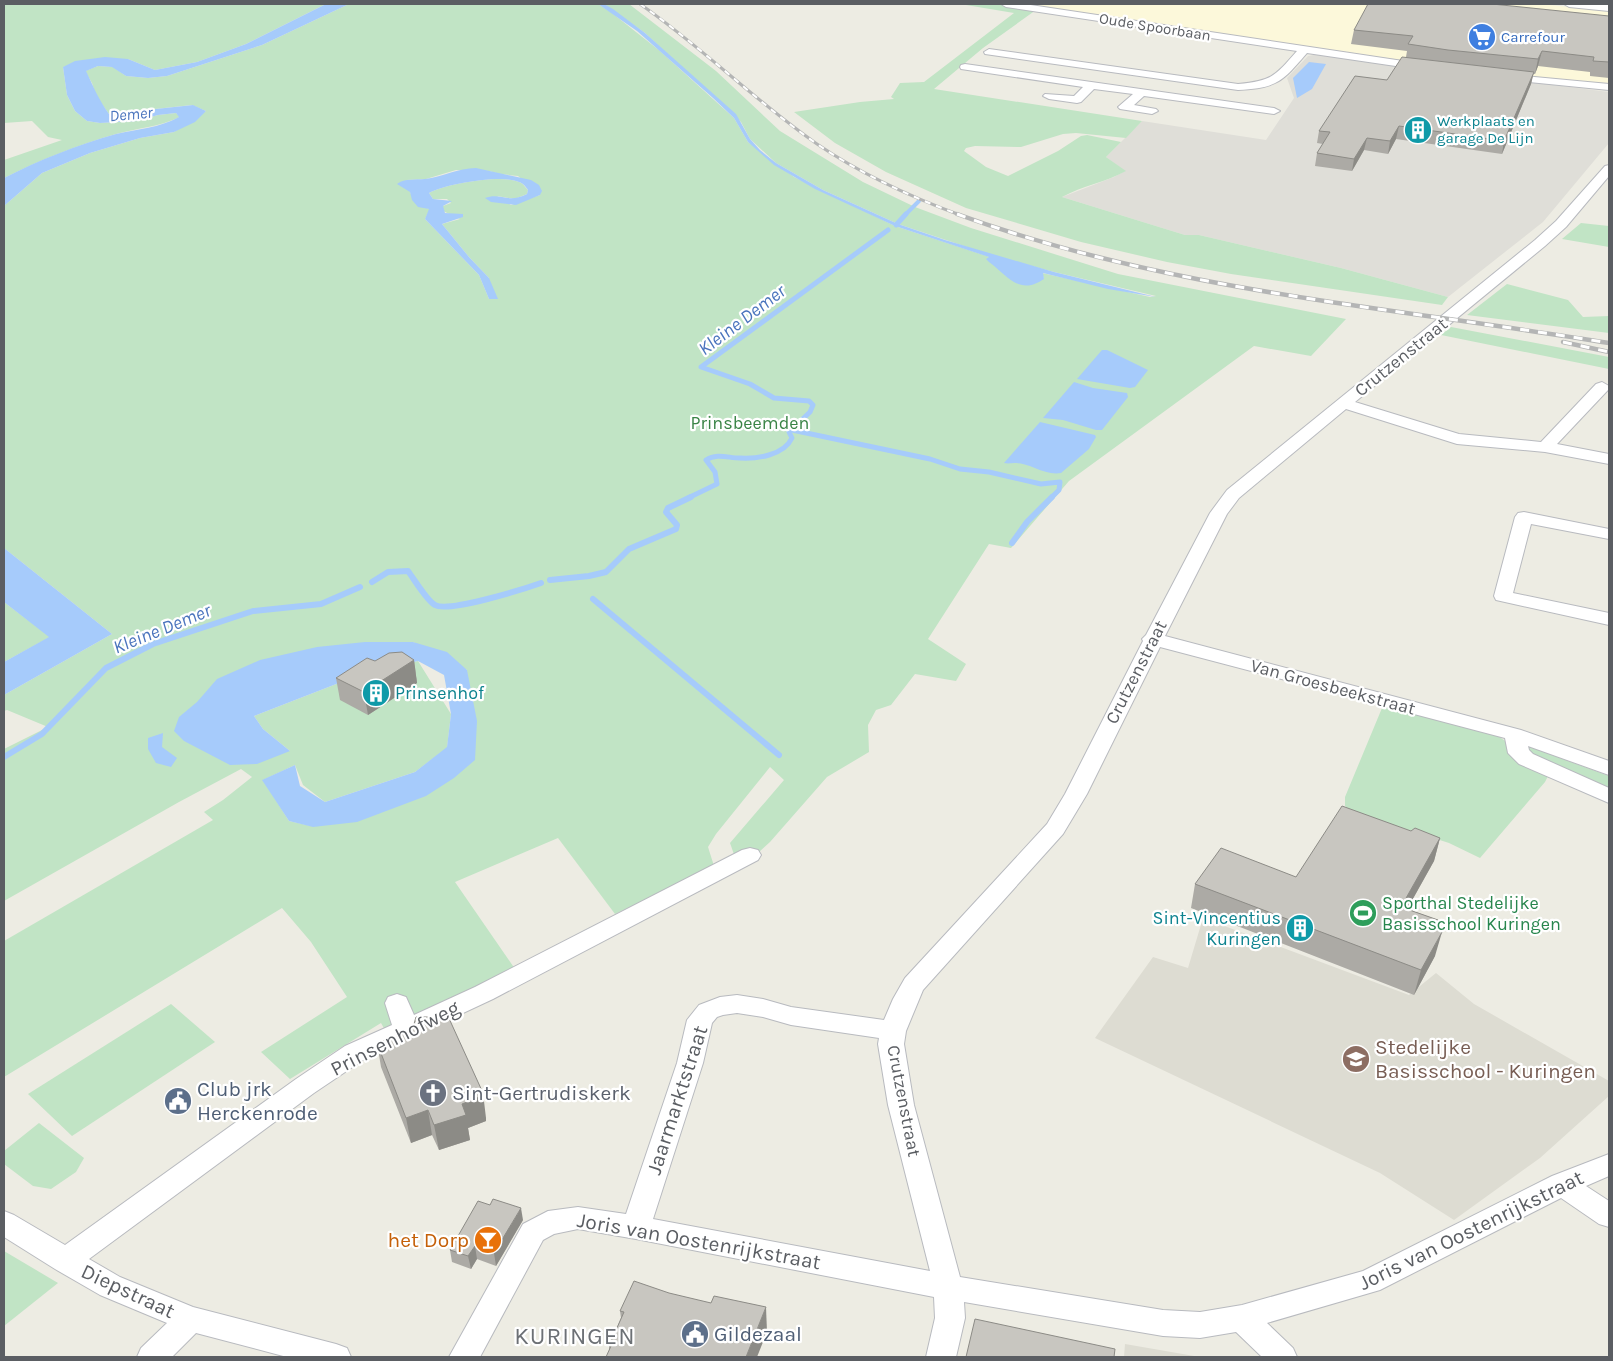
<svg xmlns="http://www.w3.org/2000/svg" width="1613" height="1361" viewBox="0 0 1613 1361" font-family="Karla,sans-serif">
<rect width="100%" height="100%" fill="#edece3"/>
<!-- commercial -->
<path fill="#fcf8da" d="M 1034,4 L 1540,4 L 1609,11 L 1609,83 L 1537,78 L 1442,66 L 1032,6 Z"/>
<!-- industrial -->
<path fill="#dfded8" d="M 1324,53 L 1443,71 L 1609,92 L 1609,143 L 1543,222 L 1448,297 L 1341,268 L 1199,235 L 1185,235 L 1062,197 L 1114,177 L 1125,171 L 1106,157 L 1142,121 L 1266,140 L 1294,98 L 1287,78 L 1308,56 Z"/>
<!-- education -->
<g fill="#dddcd2">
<path d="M 1203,918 L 1409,995 L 1436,973 L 1474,1004 L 1609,1081 L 1609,1096 L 1540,1158 L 1454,1220 L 1380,1173 L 1095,1038 L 1153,957 L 1188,968 Z"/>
<path d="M 1125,1344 L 1200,1357 L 1124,1357 Z"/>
</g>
<!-- green -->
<g fill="#c1e4c5" fill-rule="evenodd">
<path d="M 4,4 L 326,4 L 246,44 L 197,62 L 155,70 L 128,59 L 63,67 L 67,95 L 75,111 L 87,121 L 100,123 L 136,121 L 158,115 L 176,113 L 180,117 C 159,127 138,128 116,134 C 78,145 40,160 4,178 L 4,160 L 62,140 L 48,137 L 32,121 L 4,123 Z"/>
<path d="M 349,4 L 598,4 L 612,13 L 660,51 L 734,118 L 748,142 L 794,177 L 895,226 L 990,257 L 1006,276 L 1044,279 L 1042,273 L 1150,297 L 1156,296 L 1054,272 L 994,256 L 898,224 L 823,190 L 776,163 L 750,139 L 741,122 L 645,33 L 604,4 L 629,4 L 716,71 L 780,131 L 863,182 L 915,207 L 971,228 L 1118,274 L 1346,319 L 1311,356 L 1254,346 L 1069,481 L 1011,548 L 989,544 L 928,639 L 966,664 L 956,681 L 915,674 L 891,705 L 876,710 L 868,725 L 869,752 L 827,777 L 770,842 L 741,868 L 737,863 L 730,843 L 784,780 L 770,767 L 716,834 L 708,847 L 714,866 L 615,914 L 558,838 L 455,882 L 515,969 L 385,1030 L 381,1023 L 290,1079 L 261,1052 L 347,997 L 311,942 L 282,908 L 4,1077 L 4,941 L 213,820 L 204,812 L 223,800 L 252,777 L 241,769 L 179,802 L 4,901 L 4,749 L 48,727 L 7,710 L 4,711 L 4,695 L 112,634 L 4,548 L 4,206 L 42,173 L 90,153 L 140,138 L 174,132 L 206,111 L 192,105 L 109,114 L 96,96 L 92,83 L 85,71 L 98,66 L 113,67 L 126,76 L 148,78 L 167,76 L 262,45 ZM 456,170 L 489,171 L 500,174 L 518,176 L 540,195 L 511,205 L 497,196 L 515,199 L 527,194 L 528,190 C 525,187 523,183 519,182 C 502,174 445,184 429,193 L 433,199 L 447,199 L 451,203 L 443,206 L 443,211 L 460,219 L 442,224 L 469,257 L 489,278 L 489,299 L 479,275 L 425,219 L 430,209 C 411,204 412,196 406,180 L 426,179 ZM 413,642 L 467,670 L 450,778 L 354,821 L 311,826 L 289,821 L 263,780 L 295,765 L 303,785 L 325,802 L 415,772 L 447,748 L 451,714 L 418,661 L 362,674 L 254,716 L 263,729 L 290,751 L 184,741 Z"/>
<path d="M 960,4 L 996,4 L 1036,10 L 983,48 L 934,89 L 1142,121 L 1126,138 L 1076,133 L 1063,134 L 1021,147 L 975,146 L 966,148 L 964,151 L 986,167 L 1008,176 L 1058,151 L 1081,136 L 1087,135 L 1121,142 L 1106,157 L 1126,171 C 1106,182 1082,186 1062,197 L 1185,235 L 1199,235 L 1341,268 L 1448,297 L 1442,305 L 1231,274 L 1167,262 L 1081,242 L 966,208 L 886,172 L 835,143 L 794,112 L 860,102 L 894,99 L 891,97 L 900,83 L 924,82 L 1014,13 Z"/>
<path d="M 1581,223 L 1609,226 L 1609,247 L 1562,239 Z"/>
<path d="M 1507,284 L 1568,300 L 1583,317 L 1609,316 L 1609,333 L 1467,315 Z"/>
<path d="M 1451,327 L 1609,357 L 1609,369 L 1441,335 Z"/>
<path d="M 4,602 L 50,637 L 4,662 Z"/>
<path d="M 1388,707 L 1498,736 L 1550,772 L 1545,782 L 1480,858 L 1449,843 L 1353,812 L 1345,806 L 1345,797 L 1382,708 Z"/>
<path d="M 1525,745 L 1609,776 L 1609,792 L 1532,758 Z"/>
<path d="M 171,1004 L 215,1042 L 72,1136 L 28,1094 Z"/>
<path d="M 39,1123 L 84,1158 L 76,1172 L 51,1189 L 33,1186 L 4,1164 L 4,1151 Z"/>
<path d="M 4,1251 L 58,1283 L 4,1326 Z"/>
</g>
<!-- water -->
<g fill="#a6cbfb">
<path d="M 326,4 L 349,4 L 262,45 L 167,76 L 148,78 L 126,76 L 112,67 L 98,66 L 86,71 C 93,86 99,100 109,114 L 193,105 L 206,111 L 195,122 L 174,132 L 140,138 L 90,153 L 42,173 L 4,206 L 4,178 C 39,160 77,145 116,134 C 138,129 159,128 179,117 L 176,113 L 158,115 L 137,121 L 100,123 L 87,121 L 75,111 L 67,95 L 63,67 L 75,61 L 105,57 L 128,59 L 155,70 L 197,62 L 246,44 Z"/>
<path d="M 598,4 L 604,4 L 613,9 L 645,33 L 736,114 L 750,139 L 760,150 L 776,163 L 823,190 L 898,224 L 945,240 L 1054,272 L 1156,297 L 1108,289 L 1043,273 L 1044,279 C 1019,296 1008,276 989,262 L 986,259 L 989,257 L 895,226 L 815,189 L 774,165 L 748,142 L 734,118 L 713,98 L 637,31 Z"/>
<path d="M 1309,62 L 1326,64 L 1312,89 L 1297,98 L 1293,78 Z"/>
<path d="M 476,168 L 531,180 L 539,185 L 542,191 L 540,195 L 516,205 L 491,202 L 485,198 C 501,192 508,204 527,194 L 528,190 C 526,187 523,183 519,182 C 503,174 445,184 429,193 L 433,199 L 452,201 L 443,206 L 445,213 L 463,214 L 463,217 L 442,224 L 469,257 L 489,278 L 498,299 L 489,299 L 479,275 L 425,219 L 429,209 L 418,207 L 412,200 L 410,192 L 397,184 C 405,178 415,180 425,179 C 442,177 458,168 476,168 Z"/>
<path d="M 1102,350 L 1107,350 L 1148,370 L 1135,387 L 1130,388 L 1077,379 Z"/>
<path d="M 1074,382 L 1093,388 L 1127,393 L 1128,397 L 1102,430 L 1096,430 L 1063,420 L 1043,418 Z"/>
<path d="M 1040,422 L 1095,435 L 1096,437 L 1089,449 L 1061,473 C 1045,476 1030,463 1016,463 C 1011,463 1009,464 1004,463 Z"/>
<path d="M 4,548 L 112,634 L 4,695 L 4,662 L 49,637 L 4,602 Z"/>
<path d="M 365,642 L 413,642 L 447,652 L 467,670 L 477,721 L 475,760 L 454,778 L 426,796 L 357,822 L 313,827 L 289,821 L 262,780 L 295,765 L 300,786 L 325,802 L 415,772 L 447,747 L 451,714 L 444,675 L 418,661 L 362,674 L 254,716 L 263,729 L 290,751 L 257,764 L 230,765 L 184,741 L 174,731 L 179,717 L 197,702 L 217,679 L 260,660 L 317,647 Z"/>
<path d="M 163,733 L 162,747 L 177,758 L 171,767 L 156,763 L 148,749 L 148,738 Z"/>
</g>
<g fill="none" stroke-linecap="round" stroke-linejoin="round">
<!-- stream-far2 -->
<path stroke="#a6cbfb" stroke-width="4" d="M 905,215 L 919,201"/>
<!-- stream-far1 -->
<g stroke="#a6cbfb" stroke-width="5">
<path d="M 896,225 L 906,214"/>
<path d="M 792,430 L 930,459 L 960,469 L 989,472 L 1041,484 L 1060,482 L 1059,490 L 1051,498"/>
<path d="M 688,498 L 717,484 L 715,472 L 706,460 C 717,453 728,458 740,458 C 758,459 784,455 792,438 L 789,432 L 810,412 L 813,405 L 809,401 L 774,398 L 750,384 L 701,367 L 888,230"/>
</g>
<!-- stream -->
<g stroke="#a6cbfb" stroke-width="6">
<path d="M 1012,543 L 1027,522 L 1052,497"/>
<path d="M 550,580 L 589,576 L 606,572 L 629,549 L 676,529 L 677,525 L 666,512 L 668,508 L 691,497"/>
<path d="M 372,582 L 388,572 L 408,571 C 414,579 427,601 435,605 C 448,613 524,589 541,583"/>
<path d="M 593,599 L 779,755"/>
<path d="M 4,757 L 42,734 L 106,668 L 153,644 L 253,611 L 321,604 L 360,587"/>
</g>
<defs>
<g id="minor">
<path d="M 1001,4 L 1024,4 L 1423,64 L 1428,67 L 1423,70 L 1307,53 C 1282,82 1277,88 1238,90 L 985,54 L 984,52 L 989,49 L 1238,84 C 1272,81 1275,76 1297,51 L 1006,7 Z"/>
<path d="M 1564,4 L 1609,5 L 1609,11 L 1569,7 Z"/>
<path d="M 965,64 L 1274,108 L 1280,111 L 1274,114 L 1144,96 L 1134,105 L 1156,109 L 1158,111 L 1152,114 L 1120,109 L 1118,107 L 1133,94 L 1094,89 L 1081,102 L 1077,103 L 1049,99 L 1043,96 L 1045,94 L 1074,96 L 1083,87 L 961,69 L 960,67 L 961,65 Z"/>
<path d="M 1504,74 L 1609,84 L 1609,90 L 1500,79 L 1498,77 Z"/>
<path d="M 1609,165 L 1609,176 L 1566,227 L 1545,246 L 1355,402 L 1459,434 L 1541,442 L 1596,384 L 1602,382 L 1609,386 L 1608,390 L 1557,444 L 1609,454 L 1609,464 L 1545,452 L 1457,444 L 1346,409 L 1239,498 L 1227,514 L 1165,636 L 1521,730 L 1609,761 L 1609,775 L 1528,746 L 1529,750 L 1533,754 L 1609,788 L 1609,803 L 1519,764 L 1508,753 L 1505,738 L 1160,647 L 1087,794 L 1063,834 L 923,990 L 906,1031 L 904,1044 L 914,1105 L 960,1277 L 1163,1310 L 1200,1312 L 1242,1305 L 1363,1271 L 1552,1176 L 1609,1154 L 1609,1176 L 1586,1186 L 1609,1201 L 1609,1227 L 1599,1224 L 1561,1198 L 1380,1290 L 1267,1323 L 1293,1348 L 1297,1357 L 1262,1357 L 1236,1332 L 1200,1338 L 1163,1336 L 964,1302 L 965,1318 L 956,1357 L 926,1357 L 935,1318 L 934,1297 L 636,1239 L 578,1229 L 554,1234 L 543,1240 L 480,1357 L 449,1357 L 523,1224 L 548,1211 L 578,1207 L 626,1214 L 677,1063 L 687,1020 L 699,1005 L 720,997 L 737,995 L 763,999 L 791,1007 L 884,1020 L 893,999 L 905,978 L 1047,824 L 1065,794 L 1143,641 L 1142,639 L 1146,635 L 1210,513 L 1227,490 L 1535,240 L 1556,221 L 1605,166 ZM 737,1013 L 763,1017 L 791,1025 L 879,1038 L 878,1044 L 888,1105 L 930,1271 L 653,1219 L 703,1063 L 712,1023 L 717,1017 L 723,1015 Z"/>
<path d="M 1524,512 L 1609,529 L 1609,539 L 1531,524 L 1513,593 L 1609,613 L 1609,625 L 1496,600 L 1494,596 L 1515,517 L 1518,513 Z"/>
<path d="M 750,848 L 758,850 L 761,855 L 758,860 L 493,999 L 363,1060 L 314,1093 L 89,1259 L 120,1277 L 193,1307 L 336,1344 L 347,1348 L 351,1357 L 287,1357 L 196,1333 L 172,1357 L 137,1357 L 141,1348 L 167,1323 L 100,1295 L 55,1269 L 4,1237 L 4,1211 L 14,1215 L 65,1245 L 296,1079 L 345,1046 L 392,1025 L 385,1003 L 388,997 L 397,994 L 406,997 L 414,1015 L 475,987 L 742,850 Z"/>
</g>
</defs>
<!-- minor casing -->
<use href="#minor" stroke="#b8babf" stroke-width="2"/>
<!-- minor -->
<use href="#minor" fill="#fff" fill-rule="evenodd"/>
<defs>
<path id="rail-far1" d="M 640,4 C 702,47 755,101 817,144 C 861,174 911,197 960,215"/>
<g id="rail">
<path d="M 957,214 C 1166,291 1391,307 1609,343"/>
<path d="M 1563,342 L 1609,352"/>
</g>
</defs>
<!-- rail-far1 casing -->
<use href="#rail-far1" stroke="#b4b5b5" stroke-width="3"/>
<!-- rail casing -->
<use href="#rail" stroke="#b4b5b5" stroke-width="4.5"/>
<!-- rail-far1 -->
<use href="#rail-far1" stroke="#fff" stroke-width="2" stroke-dasharray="6" stroke-linecap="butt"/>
<!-- rail -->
<use href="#rail" stroke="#fff" stroke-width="3" stroke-dasharray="9" stroke-linecap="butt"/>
</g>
<!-- wall -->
<g fill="#acaaa5">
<path d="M 1609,16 L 1609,78 L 1590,76 L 1590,72 L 1538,66 L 1535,74 L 1533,74 L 1531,84 L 1502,154 L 1396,139 L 1388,154 L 1364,150 L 1352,171 L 1315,166 L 1317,153 L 1323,144 L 1317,143 L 1319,131 L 1387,80 L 1406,57 L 1407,51 L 1351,44 L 1354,30 Z"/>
<path d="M 414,660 L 417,683 L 368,715 L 340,700 L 336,678 L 375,661 Z"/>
<path d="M 1411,831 L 1440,838 L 1434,861 L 1407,909 L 1438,920 L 1436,930 L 1435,956 L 1414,995 L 1191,908 L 1195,884 L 1296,877 Z"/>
<path d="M 377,1043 L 486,1118 L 486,1121 L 468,1128 L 470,1140 L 439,1150 L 432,1135 L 411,1143 L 381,1067 Z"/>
<path d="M 523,1220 L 496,1266 L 477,1259 L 471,1269 L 452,1262 L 450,1250 Z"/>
<path d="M 620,1311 L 767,1332 L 609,1351 L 609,1346 L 621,1318 Z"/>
</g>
<!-- shaded-wall -->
<g fill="#8c8b86">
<path d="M 1542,51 L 1538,66 L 1535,74 L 1538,59 Z"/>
<path d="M 1534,72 L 1531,84 L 1502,154 L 1504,141 Z"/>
<path d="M 1399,126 L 1396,139 L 1388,154 L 1390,141 Z"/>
<path d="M 1367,138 L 1364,150 L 1352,171 L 1354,159 Z"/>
<path d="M 414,660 L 417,683 L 368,715 L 364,692 Z"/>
<path d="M 1440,838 L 1434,861 L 1395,931 L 1401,907 Z"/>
<path d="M 1442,932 L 1435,956 L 1414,995 L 1421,970 Z"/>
<path d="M 483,1093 L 486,1118 L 486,1121 L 468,1128 L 470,1140 L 439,1150 L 434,1125 L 462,1104 Z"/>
<path d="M 428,1110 L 432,1135 L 411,1143 L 406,1118 Z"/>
<path d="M 521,1208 L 523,1220 L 496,1266 L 494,1253 Z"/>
<path d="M 475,1246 L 477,1259 L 471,1269 L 468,1256 Z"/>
<path d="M 766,1307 L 767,1332 L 757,1357 L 746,1357 Z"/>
</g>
<!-- building -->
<g fill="#c8c6c0" stroke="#8c8b86">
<path d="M 1368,4 L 1492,4 L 1609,16 L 1609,62 L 1593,61 L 1594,57 L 1542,51 L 1538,59 L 1448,50 L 1408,44 L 1413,36 L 1354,30 Z"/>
<path d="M 1402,57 L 1534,72 L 1504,141 L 1399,126 L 1390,141 L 1367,138 L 1354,159 L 1317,153 L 1330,132 L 1319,131 L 1355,76 L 1387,80 Z"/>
<path d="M 402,652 L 414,660 L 364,692 L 336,678 L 367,658 L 375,661 L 389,653 Z"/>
<path d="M 1342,806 L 1411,831 L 1415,828 L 1440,838 L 1401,907 L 1438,920 L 1434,929 L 1442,932 L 1421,970 L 1195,884 L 1221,848 L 1296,877 Z"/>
<path d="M 447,1014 L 483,1093 L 482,1096 L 462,1104 L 466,1115 L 434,1125 L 428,1110 L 406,1118 L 377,1043 L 412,1031 L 416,1017 L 437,1017 Z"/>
<path d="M 493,1199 L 521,1208 L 494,1253 L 475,1246 L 468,1256 L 450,1250 L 478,1201 L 490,1205 Z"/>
<path d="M 634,1281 L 669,1293 L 711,1303 L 714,1296 L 766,1307 L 746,1357 L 606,1357 L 611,1346 L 609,1346 L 624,1312 L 620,1311 Z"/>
<path d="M 975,1319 L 1115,1349 L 1114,1357 L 966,1357 Z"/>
</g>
<!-- icons -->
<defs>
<symbol id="supermarket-disc" viewBox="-11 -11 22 22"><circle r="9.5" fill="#3f7fe0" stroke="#fff"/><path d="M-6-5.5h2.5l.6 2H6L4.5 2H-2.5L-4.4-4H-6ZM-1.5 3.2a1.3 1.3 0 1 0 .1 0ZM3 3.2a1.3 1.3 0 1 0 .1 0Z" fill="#fff"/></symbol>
<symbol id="building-disc" viewBox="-11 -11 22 22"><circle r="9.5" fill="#0f9aa8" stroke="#fff"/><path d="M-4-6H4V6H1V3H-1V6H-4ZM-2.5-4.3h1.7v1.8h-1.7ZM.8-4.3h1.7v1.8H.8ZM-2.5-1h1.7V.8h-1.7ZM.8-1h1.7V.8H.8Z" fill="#fff"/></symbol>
<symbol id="stadium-disc" viewBox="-11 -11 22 22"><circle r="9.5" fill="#2e9e5b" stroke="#fff"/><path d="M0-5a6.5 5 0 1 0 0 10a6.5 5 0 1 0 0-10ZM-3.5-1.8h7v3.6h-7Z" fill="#fff"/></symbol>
<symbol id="school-disc" viewBox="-11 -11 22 22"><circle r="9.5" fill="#8d6e63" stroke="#fff"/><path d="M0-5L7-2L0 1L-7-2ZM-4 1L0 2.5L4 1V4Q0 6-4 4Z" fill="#fff"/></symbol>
<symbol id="church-disc" viewBox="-11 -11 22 22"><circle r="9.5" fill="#6b7280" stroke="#fff"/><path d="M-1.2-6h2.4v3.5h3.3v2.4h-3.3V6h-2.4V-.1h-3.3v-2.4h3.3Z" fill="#fff"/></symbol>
<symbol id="civic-disc" viewBox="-11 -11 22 22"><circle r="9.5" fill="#5c6f8a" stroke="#fff"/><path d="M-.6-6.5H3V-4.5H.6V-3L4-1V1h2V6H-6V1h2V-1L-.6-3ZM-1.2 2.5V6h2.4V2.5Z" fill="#fff"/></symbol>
<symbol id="bar-disc" viewBox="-11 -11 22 22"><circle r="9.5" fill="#e8710a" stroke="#fff"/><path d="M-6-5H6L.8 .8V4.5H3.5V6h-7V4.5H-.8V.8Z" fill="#fff"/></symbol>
</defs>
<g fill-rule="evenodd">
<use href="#supermarket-disc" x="1466" y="21" width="32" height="32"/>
<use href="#building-disc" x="1402" y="114" width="32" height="32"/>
<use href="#building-disc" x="360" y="677" width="32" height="32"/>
<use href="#stadium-disc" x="1347" y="897" width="32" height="32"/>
<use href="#building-disc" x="1284" y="912" width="32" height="32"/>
<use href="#school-disc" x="1340" y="1043" width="32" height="32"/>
<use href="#church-disc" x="417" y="1077" width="32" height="32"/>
<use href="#civic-disc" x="162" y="1085" width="32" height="32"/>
<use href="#bar-disc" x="472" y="1224" width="32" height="32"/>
<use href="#civic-disc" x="679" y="1318" width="32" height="32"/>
</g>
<g text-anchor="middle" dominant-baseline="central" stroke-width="4.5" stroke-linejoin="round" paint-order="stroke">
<!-- far-street labels -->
<g font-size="15" fill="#5b5e63" stroke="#fff">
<text transform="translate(1155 27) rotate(9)">Oude Spoorbaan</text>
</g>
<!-- far-shop labels -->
<g font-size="15" fill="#366cbe" stroke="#fff" text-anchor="start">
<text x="1501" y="37">Carrefour</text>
</g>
<!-- far-culture labels -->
<g font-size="15" fill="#0d838f" stroke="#fff" text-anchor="start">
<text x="1437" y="121">Werkplaats en<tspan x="1437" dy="17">garage De Lijn</tspan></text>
</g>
<!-- far-water labels -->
<g font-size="16" font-style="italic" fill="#4a74bd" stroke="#fff">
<text transform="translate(131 114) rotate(-5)">Demer</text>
</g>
<!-- street labels -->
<g font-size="18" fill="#5b5e63" stroke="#fff">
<text transform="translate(1401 357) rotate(-39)">Crutzenstraat</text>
<text transform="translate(1136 672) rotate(-63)">Crutzenstraat</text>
<text transform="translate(1333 687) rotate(15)">Van Groesbeekstraat</text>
<text transform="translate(904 1101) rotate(79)">Crutzenstraat</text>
</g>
<!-- park labels -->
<g font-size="18" fill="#3a8446" stroke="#fff">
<text x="750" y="423">Prinsbeemden</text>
</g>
<!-- culture labels -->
<g font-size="18" fill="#0d838f" stroke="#fff" text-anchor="start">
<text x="395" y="693">Prinsenhof</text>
<text x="1281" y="918" text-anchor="end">Sint-Vincentius<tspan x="1281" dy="21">Kuringen</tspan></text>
</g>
<!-- leisure labels -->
<g font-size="18" fill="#27864d" stroke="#fff" text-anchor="start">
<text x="1382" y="903">Sporthal Stedelijke<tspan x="1382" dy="21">Basisschool Kuringen</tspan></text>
</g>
<!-- water labels -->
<g font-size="19" font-style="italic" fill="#4a74bd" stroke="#fff">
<text transform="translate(742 320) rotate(-37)">Kleine Demer</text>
<text transform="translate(162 629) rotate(-22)">Kleine Demer</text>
</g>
<!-- near-street labels -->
<g font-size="21" fill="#5b5e63" stroke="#fff">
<text transform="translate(395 1038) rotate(-27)">Prinsenhofweg</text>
<text transform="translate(677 1100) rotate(-72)">Jaarmarktstraat</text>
<text transform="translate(1471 1230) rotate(-26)">Joris van Oostenrijkstraat</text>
<text transform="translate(699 1241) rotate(10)">Joris van Oostenrijkstraat</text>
<text transform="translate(128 1291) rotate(25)">Diepstraat</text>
</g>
<!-- near-education labels -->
<g font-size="21" fill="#785e54" stroke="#fff" text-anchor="start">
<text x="1375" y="1047">Stedelijke<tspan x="1375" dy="24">Basisschool - Kuringen</tspan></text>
</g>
<!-- near-service labels -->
<g font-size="21" fill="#4e5e75" stroke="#fff" text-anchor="start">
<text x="197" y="1089">Club jrk<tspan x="197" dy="24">Herckenrode</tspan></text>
<text x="714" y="1334">Gildezaal</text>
</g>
<!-- near-worship labels -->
<g font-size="21" fill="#5b616d" stroke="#fff" text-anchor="start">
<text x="452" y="1093">Sint-Gertrudiskerk</text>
</g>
<!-- near-food labels -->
<g font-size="21" fill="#c56008" stroke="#fff" text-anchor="end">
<text x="469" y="1240">het Dorp</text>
</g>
<!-- near-quarter labels -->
<g font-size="24" letter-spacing="1" fill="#6c7075" stroke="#fff">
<text x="575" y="1336">KURINGEN</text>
</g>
</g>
<!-- border -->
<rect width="1613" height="1361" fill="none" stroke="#5b5e63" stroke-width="10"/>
</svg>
